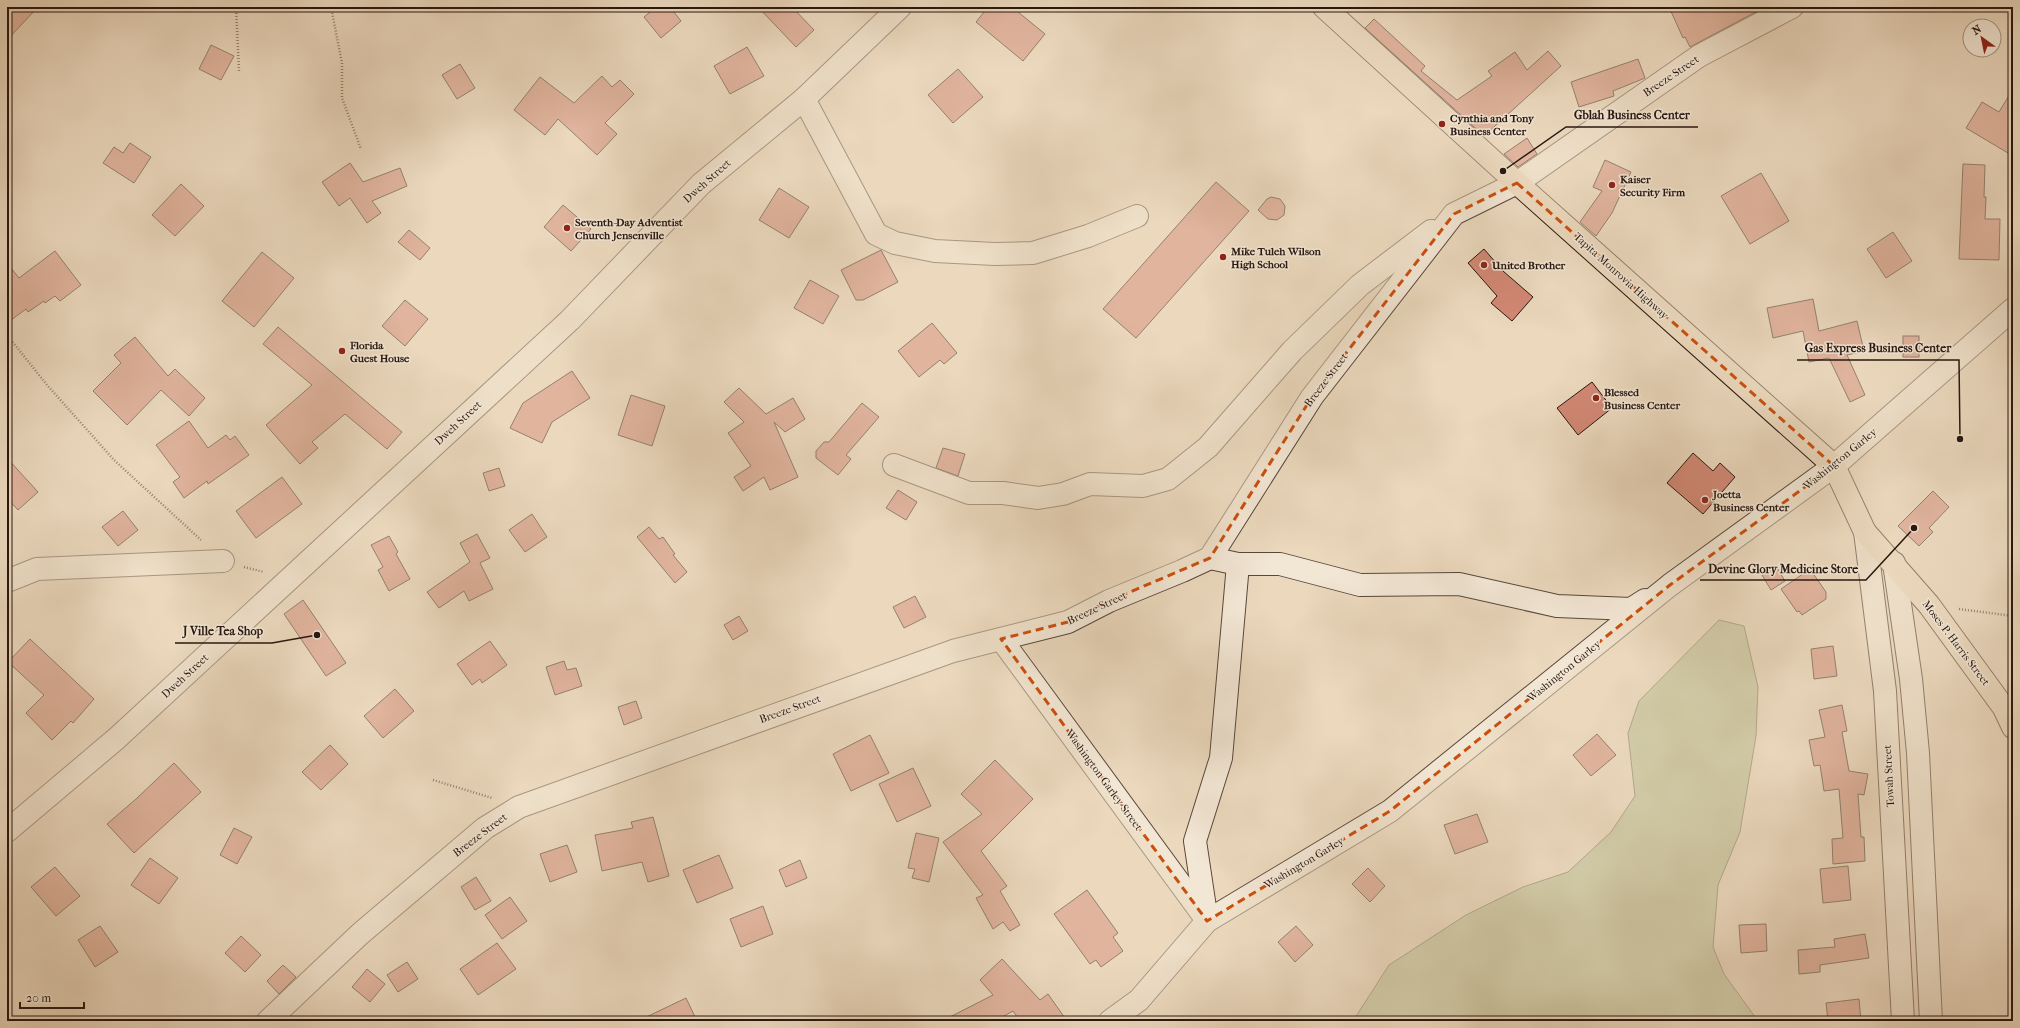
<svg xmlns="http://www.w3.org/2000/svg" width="2020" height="1028" viewBox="0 0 2020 1028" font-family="'IM FELL French Canon',serif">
<rect width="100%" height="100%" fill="#ebd8bd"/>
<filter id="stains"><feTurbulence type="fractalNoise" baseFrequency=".005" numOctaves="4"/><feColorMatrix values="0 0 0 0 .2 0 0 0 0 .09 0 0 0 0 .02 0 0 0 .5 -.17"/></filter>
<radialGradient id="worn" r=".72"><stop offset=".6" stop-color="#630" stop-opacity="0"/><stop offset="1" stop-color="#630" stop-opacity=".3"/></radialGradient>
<!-- green -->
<path fill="#b7bf91" stroke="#706b50" d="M 1719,620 L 1744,626 L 1758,687 L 1756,736 L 1740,832 L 1718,885 L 1713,947 L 1724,974 L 1758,1021 L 1353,1021 L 1389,965 L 1466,915 L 1523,887 L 1568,872 L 1611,832 L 1635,796 L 1628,733 L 1639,701 Z"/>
<!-- building -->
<g fill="#d28875" stroke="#281710">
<path d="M 7,7 L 38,7 L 7,40 Z"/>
<path d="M 656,7 L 670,7 L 681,21 L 661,38 L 644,17 Z"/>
<path d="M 758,7 L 792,7 L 814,30 L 796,47 Z"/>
<path d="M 988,7 L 1012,7 L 1045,34 L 1023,61 L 976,22 Z"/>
<path d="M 1669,7 L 1765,7 L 1690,47 L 1685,37 L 1683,38 Z"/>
<path d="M 1374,19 L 1425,66 L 1421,71 L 1457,100 L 1492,76 L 1488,71 L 1515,52 L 1527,70 L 1548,51 L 1561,66 L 1484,136 L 1365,28 Z"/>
<path d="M 211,45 L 234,56 L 221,80 L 199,69 Z"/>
<path d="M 747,47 L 764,76 L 730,94 L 714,66 Z"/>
<path d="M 1638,59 L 1645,78 L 1613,91 L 1614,96 L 1579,107 L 1571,82 Z"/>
<path d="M 460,64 L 475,88 L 457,99 L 442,75 Z"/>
<path d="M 958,69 L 983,97 L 953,123 L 928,95 Z"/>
<path d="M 602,76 L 612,87 L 620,80 L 634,94 L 605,123 L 617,134 L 597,155 L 558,119 L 545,135 L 514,110 L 540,77 L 574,103 Z"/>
<path d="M 2013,89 L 2013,156 L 1966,128 L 1982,102 L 1999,112 Z"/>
<path d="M 1527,138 L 1537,154 L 1518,167 L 1504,154 Z"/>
<path d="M 130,143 L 151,157 L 134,183 L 103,163 L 114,147 L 123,153 Z"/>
<path d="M 1605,160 L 1631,172 L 1612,213 L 1596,236 L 1580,222 L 1602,191 L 1593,187 Z"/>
<path d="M 350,163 L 363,182 L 400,168 L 407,186 L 372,201 L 381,213 L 367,223 L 350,198 L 339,206 L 322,182 Z"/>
<path d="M 1963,164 L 1985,165 L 1984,197 L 1986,197 L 1985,219 L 2000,219 L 1999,260 L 1959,259 Z"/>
<path d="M 1761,173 L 1789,221 L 1750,244 L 1721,196 Z"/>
<path d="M 1216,182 L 1249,211 L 1136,338 L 1103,309 Z"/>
<path d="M 181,184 L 204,206 L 175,236 L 152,215 Z"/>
<path d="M 779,188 L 809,207 L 789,238 L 759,220 Z"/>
<path d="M 1271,197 L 1280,199 L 1285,206 L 1284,215 L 1277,220 L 1268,219 L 1258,210 L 1267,199 Z"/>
<path d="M 563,205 L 591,229 L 571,251 L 544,227 Z"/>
<path d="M 409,230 L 430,248 L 420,260 L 398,242 Z"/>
<path d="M 1893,232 L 1912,261 L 1886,278 L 1867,249 Z"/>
<path d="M 1484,249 L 1503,271 L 1533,297 L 1512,321 L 1491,303 L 1497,296 L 1468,263 Z"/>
<path d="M 881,250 L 898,282 L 863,300 L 856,300 L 841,270 Z"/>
<path d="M 55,251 L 81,285 L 60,301 L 55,296 L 45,303 L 44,301 L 28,312 L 26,309 L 7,323 L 7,263 L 19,278 Z"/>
<path d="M 262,252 L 294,278 L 254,327 L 222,301 Z"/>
<path d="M 810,280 L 839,296 L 823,324 L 794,308 Z"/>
<path d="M 1813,299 L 1819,331 L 1857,321 L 1864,351 L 1847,355 L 1865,395 L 1850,402 L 1829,358 L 1809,362 L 1803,331 L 1773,338 L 1767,308 Z"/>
<path d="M 405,300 L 428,319 L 405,346 L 382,326 Z"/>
<path d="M 932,323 L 957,353 L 944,364 L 940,360 L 919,377 L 898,351 Z"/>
<path d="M 278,327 L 402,432 L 387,449 L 345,414 L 312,442 L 318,448 L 300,464 L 266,425 L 312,385 L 263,344 Z"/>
<rect x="1903" y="336" width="16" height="21"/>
<path d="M 135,337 L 168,376 L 175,369 L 205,398 L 189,416 L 161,390 L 127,425 L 93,391 L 121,363 L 114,355 Z"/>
<path d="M 572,371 L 590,398 L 552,422 L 542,443 L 510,428 L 523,403 Z"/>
<path d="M 1592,382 L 1612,408 L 1578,435 L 1557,408 Z"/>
<path d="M 739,388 L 766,414 L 793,398 L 805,419 L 785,432 L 774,422 L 798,477 L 770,490 L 764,477 L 743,491 L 734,477 L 751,466 L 728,433 L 744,422 L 724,402 Z"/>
<path d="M 631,395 L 665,406 L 652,446 L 618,435 Z"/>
<path d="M 862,403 L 879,417 L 846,455 L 851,459 L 838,475 L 816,458 L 816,451 L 824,442 L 829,442 Z"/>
<path d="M 189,421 L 208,448 L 226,435 L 230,440 L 235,436 L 249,455 L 208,484 L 207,481 L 184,498 L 173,482 L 180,477 L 156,445 Z"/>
<path d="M 943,448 L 965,454 L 958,476 L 936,468 Z"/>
<path d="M 1693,453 L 1713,471 L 1720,463 L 1735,477 L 1703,514 L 1667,483 Z"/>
<path d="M 7,458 L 38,492 L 18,510 L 7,498 Z"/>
<path d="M 499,468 L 505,486 L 489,491 L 483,473 Z"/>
<path d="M 282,477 L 302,504 L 256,538 L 236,511 Z"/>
<path d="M 898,490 L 917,502 L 906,520 L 886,508 Z"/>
<path d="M 1933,491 L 1949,507 L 1929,528 L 1933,532 L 1919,546 L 1898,526 Z"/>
<path d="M 123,511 L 138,530 L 118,546 L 102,527 Z"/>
<path d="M 532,514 L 547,537 L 525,552 L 509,530 Z"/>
<path d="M 649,527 L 659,539 L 663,537 L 675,554 L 673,555 L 687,572 L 675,583 L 637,537 Z"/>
<path d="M 477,534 L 490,558 L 480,563 L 493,589 L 469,601 L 464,591 L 439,608 L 427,592 L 470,562 L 460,543 Z"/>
<path d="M 389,536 L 398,552 L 396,554 L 410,579 L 389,591 L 378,570 L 383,567 L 371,545 Z"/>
<path d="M 1776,566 L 1785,581 L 1771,590 L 1762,575 Z"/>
<path d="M 1810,569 L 1826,592 L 1826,599 L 1802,615 L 1799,611 L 1797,612 L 1781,589 Z"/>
<path d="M 915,596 L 926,617 L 904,628 L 893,607 Z"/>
<path d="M 303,600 L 346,663 L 326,676 L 284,614 Z"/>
<path d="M 739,616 L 748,631 L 733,640 L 724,625 Z"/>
<path d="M 30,639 L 94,699 L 73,723 L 71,721 L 52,740 L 26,713 L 44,695 L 8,662 Z"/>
<path d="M 490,641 L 507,665 L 482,683 L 480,679 L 472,685 L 457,664 Z"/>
<path d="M 1833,646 L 1837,676 L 1814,679 L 1811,649 Z"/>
<path d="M 564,661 L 567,670 L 576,668 L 582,686 L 555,695 L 546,667 Z"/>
<path d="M 395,689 L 414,711 L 383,738 L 364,716 Z"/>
<path d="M 636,701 L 642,718 L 624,725 L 618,707 Z"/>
<path d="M 1842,705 L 1847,731 L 1842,732 L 1849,771 L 1868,774 L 1864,795 L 1858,794 L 1861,837 L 1864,837 L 1865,861 L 1833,864 L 1832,839 L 1843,838 L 1839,789 L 1824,791 L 1820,765 L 1814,766 L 1809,740 L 1825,737 L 1819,710 Z"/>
<path d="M 1597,734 L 1616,755 L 1591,776 L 1573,755 Z"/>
<path d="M 870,735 L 889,773 L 851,791 L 833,754 Z"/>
<path d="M 330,745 L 348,764 L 321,790 L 302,772 Z"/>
<path d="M 995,760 L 1033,799 L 981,851 L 1007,886 L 1000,891 L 1020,925 L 1010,931 L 1003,922 L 993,929 L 976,898 L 983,895 L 943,842 L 982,814 L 961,794 Z"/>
<path d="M 174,763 L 201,792 L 134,853 L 107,824 L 136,799 Z"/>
<path d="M 913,768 L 931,806 L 897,822 L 879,784 Z"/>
<path d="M 1477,814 L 1488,842 L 1455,854 L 1444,825 Z"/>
<path d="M 653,817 L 669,876 L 648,882 L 642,862 L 602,871 L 595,835 L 633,828 L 631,822 Z"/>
<path d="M 234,828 L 252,837 L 237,864 L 220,855 Z"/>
<path d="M 916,833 L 939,838 L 929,882 L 912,878 L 915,869 L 908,868 Z"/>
<path d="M 567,845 L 577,872 L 550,882 L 540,854 Z"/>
<path d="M 719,855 L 733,888 L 697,903 L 683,870 Z"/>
<path d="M 150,858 L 178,878 L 159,904 L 131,885 Z"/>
<path d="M 800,860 L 807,878 L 786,887 L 779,870 Z"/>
<path d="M 1848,866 L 1851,900 L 1823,903 L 1820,869 Z"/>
<path d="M 55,867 L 80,896 L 56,916 L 31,887 Z"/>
<path d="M 1368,868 L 1385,886 L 1370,902 L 1352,884 Z"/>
<path d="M 476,877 L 491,901 L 475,910 L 461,887 Z"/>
<path d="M 1087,890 L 1118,933 L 1113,937 L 1123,951 L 1101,967 L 1096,960 L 1090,964 L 1054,914 Z"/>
<path d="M 510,897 L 527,921 L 502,939 L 485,915 Z"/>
<path d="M 763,906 L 773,934 L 741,947 L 730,919 Z"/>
<path d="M 1766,924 L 1767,951 L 1741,953 L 1739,925 Z"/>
<path d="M 100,926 L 118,952 L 95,967 L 78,940 Z"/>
<path d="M 1296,926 L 1313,945 L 1295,962 L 1278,942 Z"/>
<path d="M 1865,934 L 1869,958 L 1820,965 L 1820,972 L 1799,974 L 1798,950 L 1835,947 L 1834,939 Z"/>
<path d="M 241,936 L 261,955 L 245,972 L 225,953 Z"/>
<path d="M 497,943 L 516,969 L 478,995 L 460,969 Z"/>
<path d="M 1002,959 L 1040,1000 L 1048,994 L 1067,1021 L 1020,1021 L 1013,1011 L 995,1021 L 942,1021 L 993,995 L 980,980 Z"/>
<path d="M 407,962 L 418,979 L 398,992 L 387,975 Z"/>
<path d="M 283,965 L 296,977 L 279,994 L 267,981 Z"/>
<path d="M 367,969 L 385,984 L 370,1002 L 352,987 Z"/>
<path d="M 686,998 L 697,1021 L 638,1021 Z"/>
<path d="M 1859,999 L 1861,1021 L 1828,1021 L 1826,1003 Z"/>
</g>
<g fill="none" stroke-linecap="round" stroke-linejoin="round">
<defs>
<g id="street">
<path d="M 804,99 L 876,234 L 895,243 L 935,251 L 995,254 L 1033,253 L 1088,236 L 1137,216"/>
<path d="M 894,465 L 969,493 L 1003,493 L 1038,498 L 1063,494 L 1090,484 L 1143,486 L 1168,479 L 1208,447 L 1292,351 L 1360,285 L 1431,231"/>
<path d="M 1210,558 L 1238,564 L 1280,564 L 1360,585 L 1459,584 L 1557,606 L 1631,609 L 1645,600"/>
<path d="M 7,581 L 37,569 L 223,561"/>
<path d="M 1001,639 L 1206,919"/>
<path d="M 7,831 L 116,739 L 570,320 L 701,184 L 804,99 L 900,7"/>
<path d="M 1207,921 L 1195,841 L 1221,758 L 1238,564"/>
<path d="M 268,1021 L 360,934 L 485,828 L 519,807 L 953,651 L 1068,622 L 1109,601 L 1182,571 L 1210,558 L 1312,397 L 1454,214 L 1517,183 L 1699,56 L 1792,7"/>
<path d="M 1110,1021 L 1139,1000 L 1207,921 L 1390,811 L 1670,585 L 1834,466 L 2013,309"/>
</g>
<g id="secondary">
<path d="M 1865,532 L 1885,691 L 1903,1021"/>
<path d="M 1894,563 L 1911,679 L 1918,753 L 1931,1021"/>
</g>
<path id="highway" d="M 1324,7 L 1517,183 L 1834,466 L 1865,532 L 1929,605 L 2004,708 L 2013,727"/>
</defs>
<!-- street casing -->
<use href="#street" stroke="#59473b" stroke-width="24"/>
<!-- secondary casing -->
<use href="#secondary" stroke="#281710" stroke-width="24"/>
<!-- highway casing -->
<use href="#highway" stroke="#281710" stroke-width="24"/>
<!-- path -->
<g stroke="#281710" stroke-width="2.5" stroke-dasharray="1 2" stroke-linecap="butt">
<path d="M 236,7 L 239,71"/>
<path d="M 331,7 L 342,63 L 342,98 L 361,149"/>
<path d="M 7,335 L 47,385 L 114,460 L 201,540"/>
<path d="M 244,567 L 264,572"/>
<path d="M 1959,609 L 2013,616"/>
<path d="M 433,780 L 492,798"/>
</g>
<!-- street -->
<use href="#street" stroke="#f2e6d4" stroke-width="22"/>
<!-- secondary -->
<use href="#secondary" stroke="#f2e6d4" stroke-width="22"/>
<!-- highway -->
<use href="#highway" stroke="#ebd8bd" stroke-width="22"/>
</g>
<!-- marked area -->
<path d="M0 0H2020V1028H0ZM 1517,183 L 1834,466 L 1670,585 L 1390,811 L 1207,921 L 1001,639 L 1068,622 L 1109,601 L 1210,558 L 1312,397 L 1454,214 Z" fill="#ebd8bd" fill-opacity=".55" fill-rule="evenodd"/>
<path fill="none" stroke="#cb4f0d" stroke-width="3" stroke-dasharray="8 5" stroke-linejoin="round" d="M 1517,183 L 1834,466 L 1670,585 L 1390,811 L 1207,921 L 1001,639 L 1068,622 L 1109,601 L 1210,558 L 1312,397 L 1454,214 Z"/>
<!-- markers -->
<g fill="#8f2418" stroke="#f2e6d4" stroke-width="1.5">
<circle cx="1442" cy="124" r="4"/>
<circle cx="1612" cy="185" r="4"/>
<circle cx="567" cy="228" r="4"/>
<circle cx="1223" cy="257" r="4"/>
<circle cx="1484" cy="265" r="4"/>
<circle cx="342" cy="351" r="4"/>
<circle cx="1596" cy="398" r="4"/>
<circle cx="1705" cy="500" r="4"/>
</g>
<g text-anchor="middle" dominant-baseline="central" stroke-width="3" stroke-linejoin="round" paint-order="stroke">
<!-- street labels -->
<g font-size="11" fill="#281710" stroke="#f2e6d4">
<text transform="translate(1671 76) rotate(-34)">Breeze Street</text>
<text transform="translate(707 181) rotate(-42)">Dweh Street</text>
<text transform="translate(1621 276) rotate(42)">Tapita-Monrovia Highway</text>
<text transform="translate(1326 380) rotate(-53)">Breeze Street</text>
<text transform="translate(458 423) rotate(-43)">Dweh Street</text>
<text transform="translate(1840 459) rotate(-39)">Washington Garley</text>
<text transform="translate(1097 608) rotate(-25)">Breeze Street</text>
<text transform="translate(1956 643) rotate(53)">Moses P. Harris Street</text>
<text transform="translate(1564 671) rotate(-39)">Washington Garley</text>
<text transform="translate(185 676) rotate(-43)">Dweh Street</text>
<text transform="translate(790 709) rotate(-20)">Breeze Street</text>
<text transform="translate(1889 776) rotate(-93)">Towah Street</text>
<text transform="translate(1104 780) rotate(54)">Washington Garley Street</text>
<text transform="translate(480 835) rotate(-37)">Breeze Street</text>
<text transform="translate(1304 863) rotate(-31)">Washington Garley</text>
</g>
<!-- poi labels -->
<g font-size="11" font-weight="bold" fill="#281710" stroke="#f2e6d4" text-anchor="start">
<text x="1450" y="118">Cynthia and Tony<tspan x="1450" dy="13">Business Center</tspan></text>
<text x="1620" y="179">Kaiser<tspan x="1620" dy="13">Security Firm</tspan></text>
<text x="575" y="222">Seventh-Day Adventist<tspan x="575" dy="13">Church Jensenville</tspan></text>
<text x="1231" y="251">Mike Tuleh Wilson<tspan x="1231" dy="13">High School</tspan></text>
<text x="1492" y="265">United Brother</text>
<text x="350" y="345">Florida<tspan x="350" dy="13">Guest House</tspan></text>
<text x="1604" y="392">Blessed<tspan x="1604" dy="13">Business Center</tspan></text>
<text x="1713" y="494">Joetta<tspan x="1713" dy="13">Business Center</tspan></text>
</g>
</g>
<!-- callouts -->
<path fill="none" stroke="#281710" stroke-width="1.5" d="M1503 171L1566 127H1698M1960 439L1959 360H1797M1914 528L1866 580H1700M317 635L272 643H175"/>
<g fill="#281710" stroke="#f2e6d4" stroke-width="1.5">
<circle cx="1503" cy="171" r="4"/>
<circle cx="1960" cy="439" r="4"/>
<circle cx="1914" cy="528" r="4"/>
<circle cx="317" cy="635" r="4"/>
</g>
<g font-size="12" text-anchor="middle" font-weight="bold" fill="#281710" stroke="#f2e6d4" stroke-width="3" stroke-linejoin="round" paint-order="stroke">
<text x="1632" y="119">Gblah Business Center</text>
<text x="1878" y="352">Gas Express Business Center</text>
<text x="1783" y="573">Devine Glory Medicine Store</text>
<text x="223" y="635">J Ville Tea Shop</text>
</g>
<!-- margin -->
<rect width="2020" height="1028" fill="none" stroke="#ebd8bd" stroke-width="24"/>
<rect x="8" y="8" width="2004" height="1012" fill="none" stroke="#281710" stroke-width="2"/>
<rect x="12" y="12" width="1996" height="1004" fill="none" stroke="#281710"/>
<!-- north arrow -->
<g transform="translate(1982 38) rotate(327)"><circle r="19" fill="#f2e6d4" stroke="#a19386"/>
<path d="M0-3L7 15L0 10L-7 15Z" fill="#8f2418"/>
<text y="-6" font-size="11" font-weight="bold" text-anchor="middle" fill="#281710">N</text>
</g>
<!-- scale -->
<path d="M20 1002v6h64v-6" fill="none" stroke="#281710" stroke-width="2"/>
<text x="26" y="1002" font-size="12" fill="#281710" stroke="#f2e6d4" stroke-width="3" paint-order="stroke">20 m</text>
<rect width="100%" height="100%" filter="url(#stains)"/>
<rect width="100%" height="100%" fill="url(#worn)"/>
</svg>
